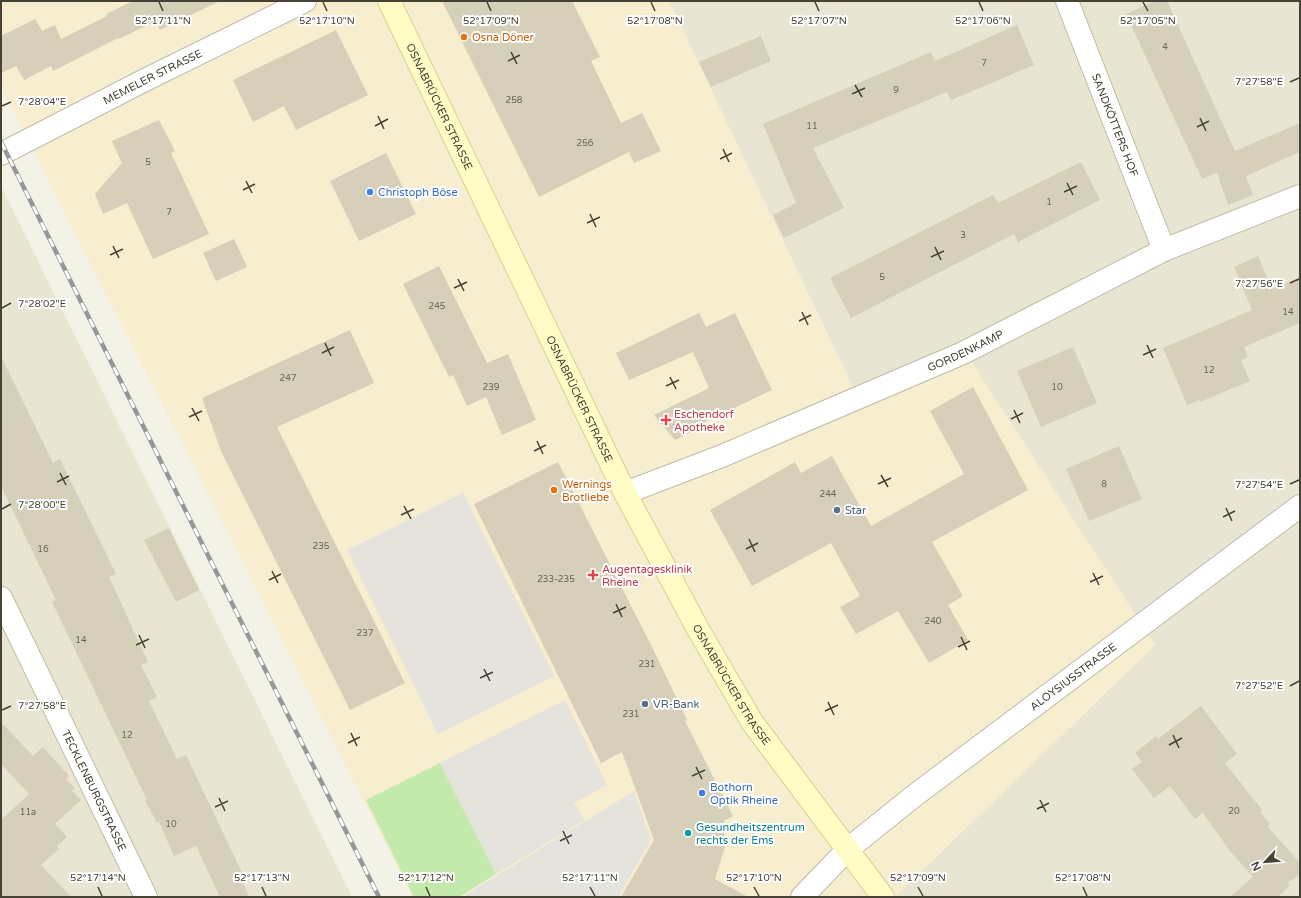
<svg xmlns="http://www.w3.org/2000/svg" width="1301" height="898" viewBox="0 0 1301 898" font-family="'Varela Round',sans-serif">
<rect width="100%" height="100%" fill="#f3f2e6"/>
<!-- residential -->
<g fill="#e8e5d3">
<path d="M 669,1 L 1300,1 L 1300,897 L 895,897 L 1155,645 L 856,394 Z"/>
<path d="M 1,186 L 352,897 L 1,897 Z"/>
</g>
<!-- commercial -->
<path fill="#f7edcf" d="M 1,1 L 669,1 L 855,394 L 962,347 L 1155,645 L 895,897 L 413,897 L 1,87 Z"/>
<!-- green -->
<path fill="#c3eaac" d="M 440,763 L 496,874 L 459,897 L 414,897 L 366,800 Z"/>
<!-- parking -->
<g fill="#e4e3de">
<path d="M 463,493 L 554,676 L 438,734 L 347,550 Z"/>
<path d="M 565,700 L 607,785 L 574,803 L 584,820 L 496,874 L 440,763 Z"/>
<path d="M 634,791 L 651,840 L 618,897 L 462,897 Z"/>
</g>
<!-- building -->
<g fill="#d6d0ba">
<path d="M 133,1 L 220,1 L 160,30 L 156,21 L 119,39 L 118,38 L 53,71 L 51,66 L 24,80 L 16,66 L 1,73 L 1,36 L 35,19 L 42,31 L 55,25 L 61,39 L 107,16 L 106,14 Z"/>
<path d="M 442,1 L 572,1 L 600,57 L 591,61 L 621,123 L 642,113 L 661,151 L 634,163 L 629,152 L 539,197 Z"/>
<path d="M 1155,1 L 1167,1 L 1235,151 L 1300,123 L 1300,152 L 1246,176 L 1253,195 L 1228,205 L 1217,173 L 1202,179 L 1126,14 Z"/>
<path d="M 1017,25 L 1034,65 L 951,100 L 947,92 L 813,148 L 844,208 L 784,238 L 773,215 L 796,203 L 763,124 L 931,52 L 935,61 Z"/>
<path d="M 336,30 L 368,95 L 296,130 L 284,106 L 253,122 L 233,80 Z"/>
<path d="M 761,36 L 771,61 L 711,87 L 699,62 Z"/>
<path d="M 159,120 L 175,151 L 171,153 L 209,234 L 153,259 L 127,203 L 103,214 L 95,194 L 122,163 L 112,141 Z"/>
<path d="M 386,153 L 416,214 L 359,241 L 330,181 Z"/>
<path d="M 1081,162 L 1100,200 L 1018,242 L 1014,234 L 851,318 L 830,278 L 993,195 L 998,203 Z"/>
<path d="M 234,239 L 247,267 L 216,281 L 203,253 Z"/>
<path d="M 1258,256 L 1272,289 L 1300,277 L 1300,323 L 1244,347 L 1248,357 L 1241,360 L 1250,381 L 1200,402 L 1199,400 L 1187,405 L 1163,348 L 1252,310 L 1234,267 Z"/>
<path d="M 439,266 L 487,363 L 508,354 L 536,420 L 502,435 L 486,397 L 467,406 L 453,375 L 449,377 L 403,284 Z"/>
<path d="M 699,313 L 706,327 L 735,313 L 772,390 L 703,423 L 704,426 L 675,440 L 654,415 L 709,388 L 693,352 L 629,380 L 616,353 Z"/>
<path d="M 350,330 L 374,383 L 277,427 L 405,683 L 350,710 L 221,451 L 202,398 Z"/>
<path d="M 1073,347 L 1097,403 L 1041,427 L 1017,371 Z"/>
<path d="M 1,356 L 53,463 L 60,459 L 116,574 L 109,577 L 148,662 L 141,665 L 157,697 L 149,701 L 177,759 L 186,755 L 246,881 L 243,883 L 249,897 L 220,897 L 196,846 L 174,856 L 159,822 L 157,823 L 145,800 L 147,800 L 52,602 L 56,600 L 1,486 Z"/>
<path d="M 973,387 L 1028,490 L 932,542 L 963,596 L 948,605 L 968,640 L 929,663 L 898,611 L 856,634 L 840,607 L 860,596 L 831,543 L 752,586 L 710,510 L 795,462 L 801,473 L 832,456 L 871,526 L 964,474 L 930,411 Z"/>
<path d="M 1119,446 L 1142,499 L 1089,521 L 1066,469 Z"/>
<path d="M 558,462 L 654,651 L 687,720 L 685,721 L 733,816 L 724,821 L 725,847 L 715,879 L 748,897 L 621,897 L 654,840 L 622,752 L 601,763 L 474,504 Z"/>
<path d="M 169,528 L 199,590 L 176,602 L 144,540 Z"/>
<path d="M 1201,706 L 1237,754 L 1225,763 L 1262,810 L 1260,812 L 1270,824 L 1267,826 L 1300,863 L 1300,874 L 1288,883 L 1290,885 L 1278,897 L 1230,897 L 1253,877 L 1230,851 L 1203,813 L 1195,819 L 1170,786 L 1154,798 L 1132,769 L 1142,762 L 1135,753 L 1156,736 L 1158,739 Z"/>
<path d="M 1,722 L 33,756 L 43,747 L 69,776 L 66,779 L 75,788 L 72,791 L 81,800 L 55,824 L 67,837 L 57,846 L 59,849 L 41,865 L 71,897 L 1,897 L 1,820 L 29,794 L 1,764 Z"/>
</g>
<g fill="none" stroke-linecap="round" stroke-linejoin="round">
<defs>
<g id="minor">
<path id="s1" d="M 1067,1 L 1164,250"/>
<path id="s2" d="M 1,154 L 145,80 L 305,1"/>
<path id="s3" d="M 625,493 L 722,456 L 963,353 L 1164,250 L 1300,196"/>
<path id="s4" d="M 1,598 L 146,897"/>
</g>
<g id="tertiary">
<path id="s5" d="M 802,897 L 848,849 L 914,796 L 1300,506"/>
</g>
<g id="secondary">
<path id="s6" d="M 389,1 L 625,493 L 699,631 L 752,722 L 883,897"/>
</g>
</defs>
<!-- minor casing -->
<use href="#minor" stroke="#bfbba8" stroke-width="24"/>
<!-- tertiary casing -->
<use href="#tertiary" stroke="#bfbba8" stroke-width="24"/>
<!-- secondary casing -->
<use href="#secondary" stroke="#d6d093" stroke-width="24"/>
<!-- minor -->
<use href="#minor" stroke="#fff" stroke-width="22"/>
<!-- tertiary -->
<use href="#tertiary" stroke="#fff" stroke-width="22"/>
<!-- secondary -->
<use href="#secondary" stroke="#fffbc4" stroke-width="22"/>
<defs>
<path id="rail" d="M 1,142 L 379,897"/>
</defs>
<!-- rail casing -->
<use href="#rail" stroke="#969696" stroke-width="4.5"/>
<!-- rail -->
<use href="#rail" stroke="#fff" stroke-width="3" stroke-dasharray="9" stroke-linecap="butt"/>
</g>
<!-- ticks -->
<path fill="none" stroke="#464335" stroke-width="1.5" d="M 159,2 L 163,11M 323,2 L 327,11M 487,2 L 491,11M 651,2 L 655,11M 815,2 L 819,11M 979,2 L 983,11M 1143,2 L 1148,11M 511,52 L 517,64M 508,61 L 520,55M 1290,82 L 1299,78M 855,85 L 862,97M 852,94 L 865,88M 2,106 L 11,102M 378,116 L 384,129M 1200,118 L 1206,131M 375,126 L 388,119M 1197,127 L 1209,121M 723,149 L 729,162M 720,159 L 732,153M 246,181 L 252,193M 1067,183 L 1073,195M 243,190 L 255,184M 1064,192 L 1077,186M 590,214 L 596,227M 587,223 L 600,217M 113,246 L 119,258M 935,247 L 941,260M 110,255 L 123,249M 931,257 L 944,251M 458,279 L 464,291M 1290,283 L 1299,279M 454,288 L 467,282M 2,308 L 11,303M 802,312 L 808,325M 799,321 L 811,315M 325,343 L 331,356M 1147,345 L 1153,358M 322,353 L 334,347M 1143,355 L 1156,349M 670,377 L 676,389M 666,386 L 679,380M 192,408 L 199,421M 1014,410 L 1020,423M 189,417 L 202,411M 1011,419 L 1023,413M 537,441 L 543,454M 534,451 L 546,445M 60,473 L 66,485M 881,475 L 888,487M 57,482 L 69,476M 878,484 L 891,478M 1290,484 L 1299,480M 404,506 L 411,519M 1226,508 L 1232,521M 2,509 L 11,504M 401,515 L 414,509M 1223,517 L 1235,511M 749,539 L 755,552M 746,549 L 758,543M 272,571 L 278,583M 1093,573 L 1099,585M 269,580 L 281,574M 1090,582 L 1103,576M 616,604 L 622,617M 613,613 L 626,607M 139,635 L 145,648M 961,637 L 967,650M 136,645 L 149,639M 958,647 L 970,641M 484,669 L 490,681M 480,678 L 493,672M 1290,686 L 1299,681M 828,702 L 834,715M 2,710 L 11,706M 825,711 L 838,705M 351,733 L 357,746M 1173,735 L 1179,748M 348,743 L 360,737M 1169,745 L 1182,738M 696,767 L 702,779M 692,776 L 705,770M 219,798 L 225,811M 1040,800 L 1046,812M 215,807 L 228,801M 1037,809 L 1049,803M 563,831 L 569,844M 560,841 L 572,835M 98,887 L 102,896M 262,887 L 266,896M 426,887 L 430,896M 590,887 L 595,896M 754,887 L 759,896M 918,887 L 923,896M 1083,887 L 1087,896"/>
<!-- markers -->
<g fill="#e8710a" stroke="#fff" stroke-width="1.5">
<circle cx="464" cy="37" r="4"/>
<circle cx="554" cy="490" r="4"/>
</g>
<g fill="#3f7fe0" stroke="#fff" stroke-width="1.5">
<circle cx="370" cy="192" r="4"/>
<circle cx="702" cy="793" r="4"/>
</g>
<g fill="#e0444e" stroke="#fff" stroke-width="1.5">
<path d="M664 414h4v4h4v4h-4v4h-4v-4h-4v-4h4z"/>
<path d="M591 569h4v4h4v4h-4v4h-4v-4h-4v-4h4z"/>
</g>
<g fill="#5c6f8a" stroke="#fff" stroke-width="1.5">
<circle cx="837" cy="510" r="4"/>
<circle cx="645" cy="704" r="4"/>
</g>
<circle fill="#0f9aa8" stroke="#fff" stroke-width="1.5" cx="688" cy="833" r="4"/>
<g text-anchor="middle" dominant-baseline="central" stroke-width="4" stroke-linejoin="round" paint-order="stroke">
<!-- number labels -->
<g font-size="9" fill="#6a6656">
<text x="1165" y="47">4</text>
<text x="984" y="63">7</text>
<text x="896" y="90">9</text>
<text x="514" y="100">258</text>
<text x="812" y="126">11</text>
<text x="585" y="143">256</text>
<text x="148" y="162">5</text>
<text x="1049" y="202">1</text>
<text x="169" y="212">7</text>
<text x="963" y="235">3</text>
<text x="882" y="277">5</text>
<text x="437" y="306">245</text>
<text x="1288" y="312">14</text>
<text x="1209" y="370">12</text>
<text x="288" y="378">247</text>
<text x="491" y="387">239</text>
<text x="1057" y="387">10</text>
<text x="1104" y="484">8</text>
<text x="828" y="494">244</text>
<text x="321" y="546">235</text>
<text x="43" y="549">16</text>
<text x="556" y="579">233-235</text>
<text x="933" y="621">240</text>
<text x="365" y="633">237</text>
<text x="81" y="640">14</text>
<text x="647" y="664">231</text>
<text x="631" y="714">231</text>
<text x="127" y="735">12</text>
<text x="1234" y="811">20</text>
<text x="28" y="812">11a</text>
<text x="171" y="824">10</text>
</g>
<!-- food labels -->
<g font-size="11" fill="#c56008" stroke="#fff" text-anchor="start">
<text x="472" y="37">Osna Döner</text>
<text x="562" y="484">Wernings<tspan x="562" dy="13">Brotliebe</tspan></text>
</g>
<!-- street labels -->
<g font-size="11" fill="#464335" stroke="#fff">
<text stroke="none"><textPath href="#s2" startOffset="170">MEMELER STRASSE</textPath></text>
<text stroke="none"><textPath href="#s6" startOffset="117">OSNABRÜCKER STRASSE</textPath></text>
<text stroke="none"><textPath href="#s1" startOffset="133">SANDKÖTTERS HOF</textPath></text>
<text stroke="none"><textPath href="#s3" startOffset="369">GORDENKAMP</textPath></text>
<text stroke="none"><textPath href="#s6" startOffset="441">OSNABRÜCKER STRASSE</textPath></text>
<text stroke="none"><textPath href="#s5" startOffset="350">ALOYSIUSSTRASSE</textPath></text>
<text stroke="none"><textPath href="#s6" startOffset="765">OSNABRÜCKER STRASSE</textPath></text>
<text stroke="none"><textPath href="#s4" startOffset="214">TECKLENBURGSTRASSE</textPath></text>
</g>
<!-- shop labels -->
<g font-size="11" fill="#366cbe" stroke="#fff" text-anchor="start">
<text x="378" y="192">Christoph Böse</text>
<text x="710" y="787">Bothorn<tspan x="710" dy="13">Optik Rheine</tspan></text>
</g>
<!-- health labels -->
<g font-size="11" fill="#be3a42" stroke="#fff" text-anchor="start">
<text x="674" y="414">Eschendorf<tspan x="674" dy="13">Apotheke</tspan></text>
<text x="602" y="569">Augentagesklinik<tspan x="602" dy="13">Rheine</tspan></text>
</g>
<!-- service labels -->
<g font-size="11" fill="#4e5e75" stroke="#fff" text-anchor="start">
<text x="845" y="510">Star</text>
<text x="653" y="704">VR-Bank</text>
</g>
<!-- culture labels -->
<g font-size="11" fill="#0d838f" stroke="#fff" text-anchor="start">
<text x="696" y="827">Gesundheitszentrum<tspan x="696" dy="13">rechts der Ems</tspan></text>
</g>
</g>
<g font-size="10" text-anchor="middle" fill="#464335" stroke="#fff" stroke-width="4" stroke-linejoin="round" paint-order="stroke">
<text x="163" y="24">52°17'11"N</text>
<text x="327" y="24">52°17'10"N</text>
<text x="491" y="24">52°17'09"N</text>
<text x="655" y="24">52°17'08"N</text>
<text x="819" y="24">52°17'07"N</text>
<text x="983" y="24">52°17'06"N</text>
<text x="1148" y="24">52°17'05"N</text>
<text x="1259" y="85">7°27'58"E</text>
<text x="42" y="105">7°28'04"E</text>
<text x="1259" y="287">7°27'56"E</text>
<text x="42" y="307">7°28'02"E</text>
<text x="1259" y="488">7°27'54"E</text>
<text x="42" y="508">7°28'00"E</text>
<text x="1259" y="689">7°27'52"E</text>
<text x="42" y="709">7°27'58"E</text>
<text x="98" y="881">52°17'14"N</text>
<text x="262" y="881">52°17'13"N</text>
<text x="426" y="881">52°17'12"N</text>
<text x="590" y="881">52°17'11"N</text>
<text x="754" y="881">52°17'10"N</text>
<text x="918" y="881">52°17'09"N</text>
<text x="1083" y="881">52°17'08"N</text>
</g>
<!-- border -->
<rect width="1301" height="898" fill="none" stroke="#464335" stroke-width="4"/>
<!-- north arrow -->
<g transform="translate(1265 862) rotate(244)" stroke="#ffffff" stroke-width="3" paint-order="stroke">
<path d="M0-3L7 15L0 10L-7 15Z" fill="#464335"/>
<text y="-6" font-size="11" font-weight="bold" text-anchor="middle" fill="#464335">N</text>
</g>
</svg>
